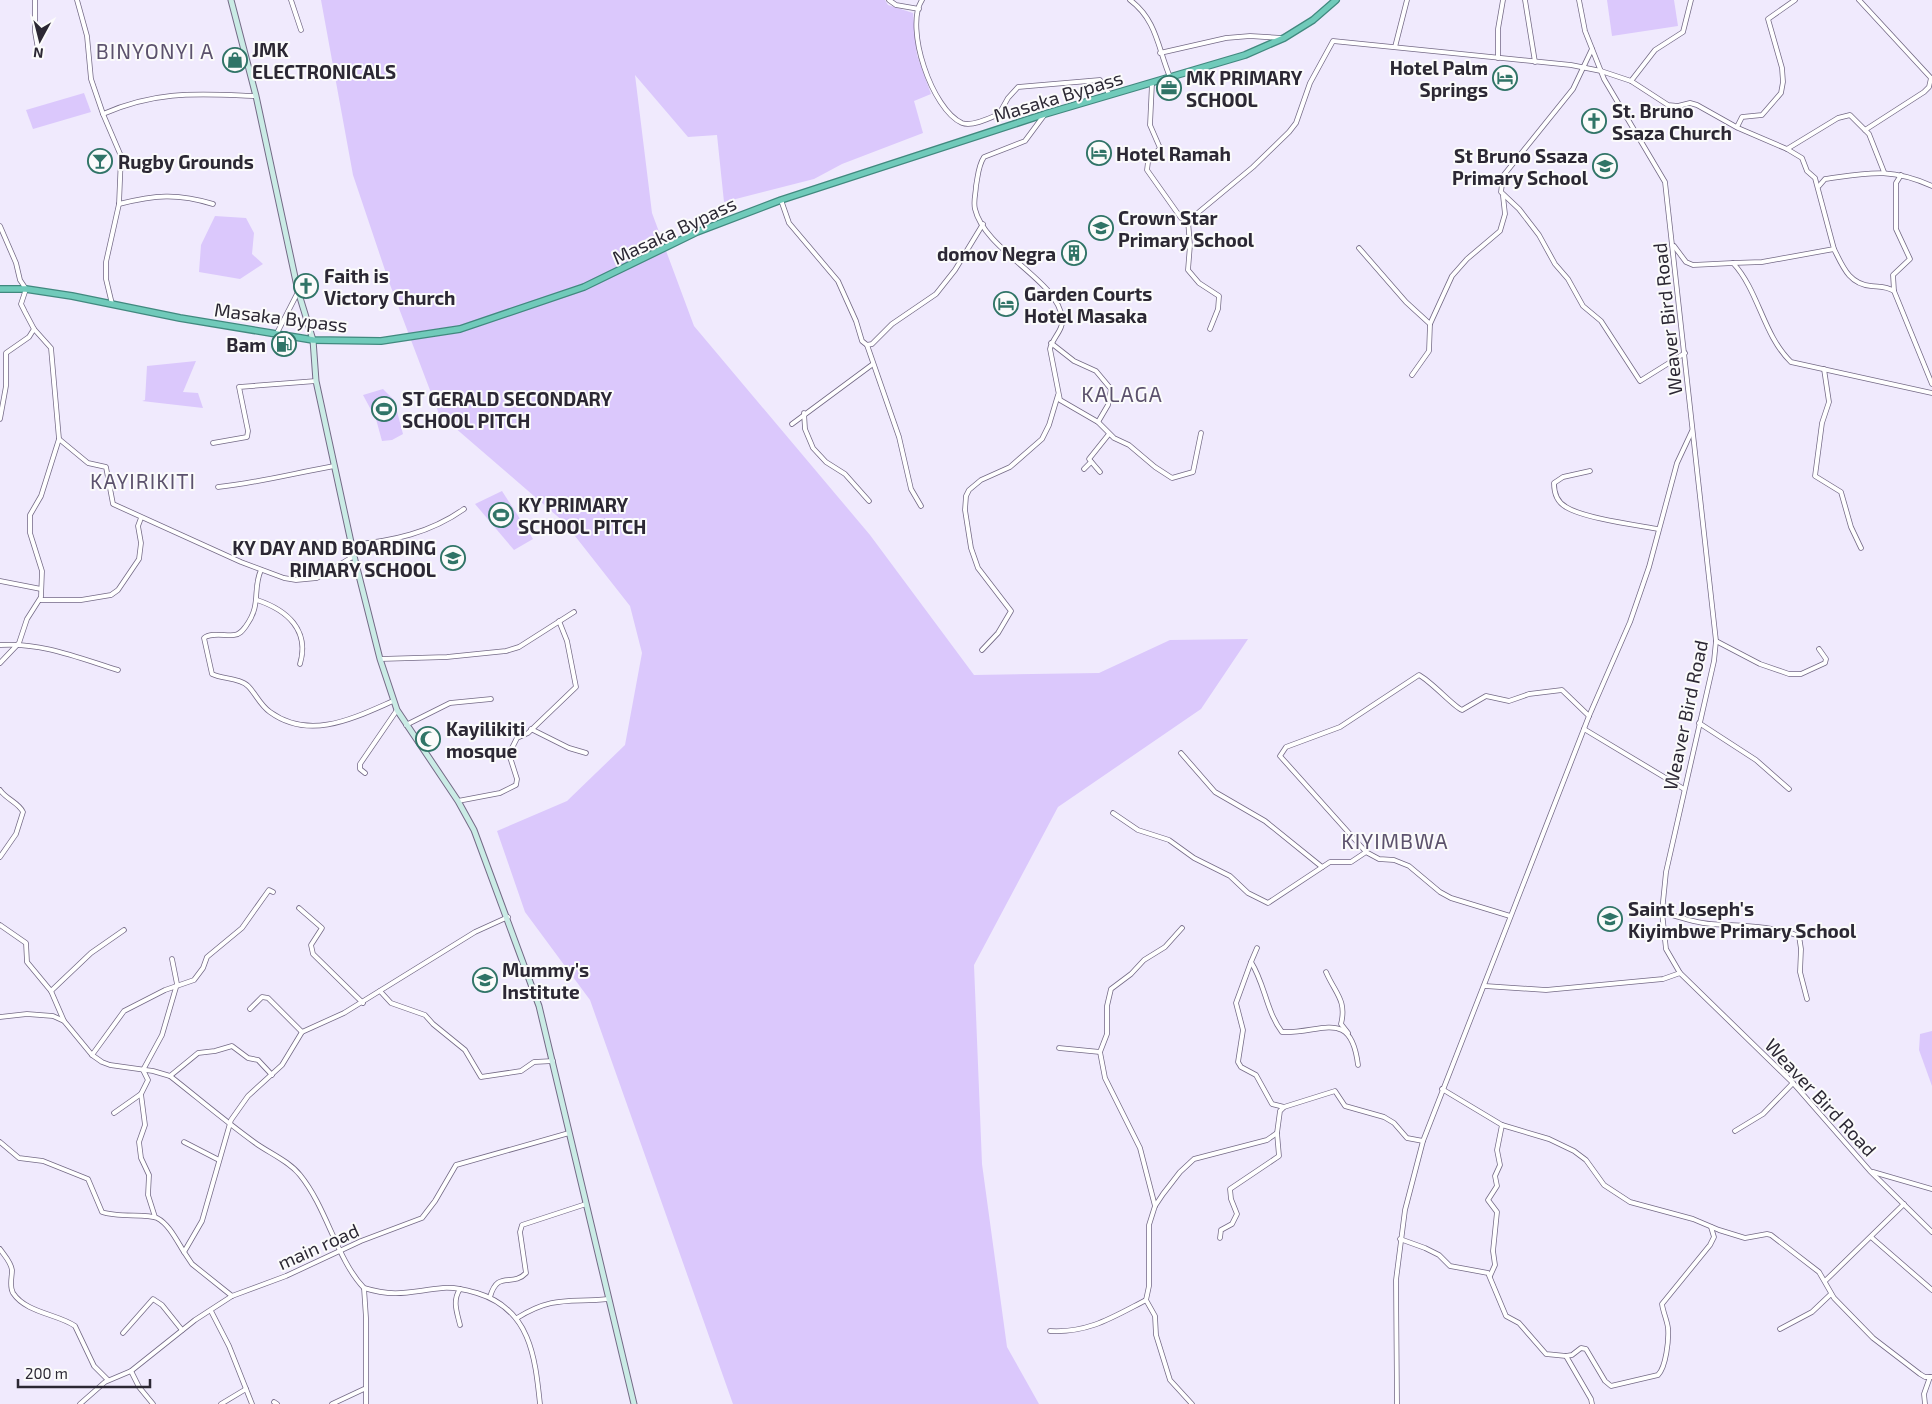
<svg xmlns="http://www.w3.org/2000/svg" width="1932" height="1404" viewBox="0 0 1932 1404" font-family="'Exo 2',sans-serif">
<rect width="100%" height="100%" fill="#f0eafd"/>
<!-- green -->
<g fill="#dbc8fc">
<path d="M 321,0 L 885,0 L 888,5 L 913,13 L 917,55 L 931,94 L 914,101 L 923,133 L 842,164 L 814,179 L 724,202 L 717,135 L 688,137 L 635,75 L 652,213 L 694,326 L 870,535 L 974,675 L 1099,673 L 1170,640 L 1248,639 L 1201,709 L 1058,807 L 974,965 L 982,1164 L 1007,1347 L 1039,1404 L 733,1404 L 590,1000 L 525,912 L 497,831 L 567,801 L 625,745 L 642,653 L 630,606 L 564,522 L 439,414 L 389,282 L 353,175 Z"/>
<path d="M 1607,0 L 1674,0 L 1678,26 L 1612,36 Z"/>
<path d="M 84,93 L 91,112 L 33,129 L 26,110 Z"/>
<path d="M 215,216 L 246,218 L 254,233 L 252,254 L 263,264 L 240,279 L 199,272 L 201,245 Z"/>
<path d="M 196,361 L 183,392 L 198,393 L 203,408 L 142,401 L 145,400 L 147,366 Z"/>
<path d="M 383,389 L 394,400 L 403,434 L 392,440 L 382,441 L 376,419 L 363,395 Z"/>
<path d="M 502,491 L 533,539 L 514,550 L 475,504 Z"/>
<path d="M 1932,1031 L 1932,1086 L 1919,1050 L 1920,1034 Z"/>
</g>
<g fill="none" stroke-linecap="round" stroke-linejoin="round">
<defs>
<g id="minor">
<path d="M 35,0 L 35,32 L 39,55"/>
<path d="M 77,0 L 87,36 L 91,79 L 103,114 L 121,156 L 119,204 L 106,262 L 106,279 L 112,304"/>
<path d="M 291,0 L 301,30"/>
<path d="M 889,0 L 896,5 L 919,9"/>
<path d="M 922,0 C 904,27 932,110 962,123 C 972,127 990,118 999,114 L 1008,98 L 1018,87 L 1100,80 L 1110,95"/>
<path d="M 1130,0 C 1157,20 1158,49 1170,77"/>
<path d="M 1525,0 L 1535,62"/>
<path d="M 1579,0 L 1585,31 L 1604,79 L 1665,182 L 1716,641 L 1714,661 L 1666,872 L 1662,912 L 1666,949 L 1680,973 L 1793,1083 L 1870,1171 L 1932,1232"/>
<path d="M 1859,0 L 1931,78 L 1929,87 L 1924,92 L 1865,130"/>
<path d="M 1395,47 L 1407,0"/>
<path d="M 1592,49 L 1573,89 L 1503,176 L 1501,192 L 1519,209 L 1539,235 L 1555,264 L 1568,279 L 1583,306 L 1601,321 L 1640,381 L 1685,353"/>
<path d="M 1160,53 L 1226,38 L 1250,36 L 1282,38"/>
<path d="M 1498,58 L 1498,29 L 1503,0"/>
<path d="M 1631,81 L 1655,50 L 1683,32 L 1691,0"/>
<path d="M 1152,83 L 1150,125 L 1160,148 L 1148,162 L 1147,170 L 1181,218 L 1188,221 L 1253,167 L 1289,132 L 1296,123 L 1310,83 L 1333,41 L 1571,65 L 1601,71 L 1631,81 L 1668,105 L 1678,106 L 1690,103 L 1697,105 L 1738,128 L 1787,149 L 1802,158 L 1807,171 L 1815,178 L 1834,249 L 1762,262 L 1733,263"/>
<path d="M 103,114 C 158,90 198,94 256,96"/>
<path d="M 1045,114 L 1025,141 L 984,157 C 978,166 978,176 976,186 C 976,193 973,201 975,209 C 985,251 1058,280 1062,318 C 1064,330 1052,338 1050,349 L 1060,400 L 1098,422 L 1114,438 L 1129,445 L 1155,467 L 1172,478 L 1193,472 L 1201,433"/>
<path d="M 1737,127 L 1742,117 L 1762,115 L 1781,93 L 1783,82 L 1782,68 L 1768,19 L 1795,0"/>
<path d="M 1787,149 L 1838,118 L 1850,115 L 1869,134 L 1884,172"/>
<path d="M 1819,186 L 1825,179 C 1868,173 1890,167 1932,186"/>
<path d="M 781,200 L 789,223 L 838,281 L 856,321 L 862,341 L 867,345 L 872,344 L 892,324 L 936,294 L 955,270 L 983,224"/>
<path d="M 119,204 C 155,195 177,193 213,204"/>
<path d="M 1188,221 L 1190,245 L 1188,270 L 1199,283 L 1219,296 L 1218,309 L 1210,329"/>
<path d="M 0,226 L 16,263 L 20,280 L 26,289 L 21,304 L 25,312 L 34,329 L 51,348 L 59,439 L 41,496 L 30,515 L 30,533 L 42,571 L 41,597 L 27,619 L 19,643 L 0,663"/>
<path d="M 1674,246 L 1686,262 L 1693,265 L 1733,263 C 1759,291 1763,335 1791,362 L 1932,393"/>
<path d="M 1359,248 L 1406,302 L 1430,324"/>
<path d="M 1834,249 C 1843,267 1849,284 1871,286 C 1880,287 1886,286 1894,291 L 1932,384"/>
<path d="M 1894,291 L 1893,275 L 1910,259 L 1896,229 L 1896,183 L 1901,175"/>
<path d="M 276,335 L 298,292"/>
<path d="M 1051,343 L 1074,361 L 1096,371 L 1111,389 L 1108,405 L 1098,422"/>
<path d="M 867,345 L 899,437 L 911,489 L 921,506"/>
<path d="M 1824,369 L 1829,402 L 1822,423 L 1815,476 L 1841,492 L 1851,527 L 1861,548"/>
<path d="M 1412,375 L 1429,351 L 1430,324 L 1452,276 L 1467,259 L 1500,231 L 1505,214 L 1503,196"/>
<path d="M 804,413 L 805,429 L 813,448 L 826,462 L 845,474 L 869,501"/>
<path d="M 0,419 L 6,386 L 6,353 L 29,337 L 34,329"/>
<path d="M 792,424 L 873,364"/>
<path d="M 59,439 L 88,463 L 106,467 L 113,504 L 241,562 L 284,578 L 296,580 L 317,578 L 354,556"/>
<path d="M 213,443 L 247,437 L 248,431 L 239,387 L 316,381"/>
<path d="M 1084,469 L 1091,462"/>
<path d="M 1590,471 L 1563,477 L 1554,483 C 1554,493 1557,502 1566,507 C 1583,518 1636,525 1658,529"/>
<path d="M 1100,472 L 1089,459 L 1109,434"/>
<path d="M 218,487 C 257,483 295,473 334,466"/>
<path d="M 351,545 C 393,541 430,533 464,509"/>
<path d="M 261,570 C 252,590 262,604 246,626 C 243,630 240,635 234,635 C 225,636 211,632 204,638 L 212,674 C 222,679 240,678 248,686 C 256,694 260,705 270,712 C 310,741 354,718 393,701"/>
<path d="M 0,581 L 41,589"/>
<path d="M 40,600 L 81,600 L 111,595 L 118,590 L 139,559 L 141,543 L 138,526 L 141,518"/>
<path d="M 257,600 C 287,610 310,630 300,664"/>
<path d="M 1716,641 L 1760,664 L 1789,674 L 1801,674 L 1825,663 L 1826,659 L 1819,649"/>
<path d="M 0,645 C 41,642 79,658 118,670"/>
<path d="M 982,650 L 998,633 L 1011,611 L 978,568 L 971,548 L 965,510 L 966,496 L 969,490 L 981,480 L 1010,467 L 1042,439 L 1049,425 L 1058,395"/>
<path d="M 380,659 L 447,657 L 506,651 L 519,647 L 574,612"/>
<path d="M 1699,723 L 1756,760 L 1789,789"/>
<path d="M 406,725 L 450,703 L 491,699"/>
<path d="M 531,729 L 569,748 L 586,753"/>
<path d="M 1584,729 L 1684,789"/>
<path d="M 1181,753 L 1215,792 L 1265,821 L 1322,867"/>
<path d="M 365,773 L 360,769 L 360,764 L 397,710"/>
<path d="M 0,790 C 6,799 19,803 23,812 L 16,834 L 0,857"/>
<path d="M 458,801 L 500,793 L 516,785 L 517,779 L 509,754 L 517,738 L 528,733 L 576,687 L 567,641 L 559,621"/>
<path d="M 1113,813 L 1138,830 L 1169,840 L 1194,858 L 1230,876 L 1248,893 L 1268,903 L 1330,862 L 1351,862 L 1366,852 L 1379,859 L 1394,860 L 1409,866 L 1440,892 L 1451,898 L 1510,916"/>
<path d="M 1366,852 L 1280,756 L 1286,747 L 1340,727 L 1419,675 C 1432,682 1454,707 1462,710 L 1486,696 L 1509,701 L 1529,694 L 1562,690 L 1589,716"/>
<path d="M 299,908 L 322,928 L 311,945 L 313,954 L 363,1003"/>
<path d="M 1662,912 C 1678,917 1695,923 1711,924 C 1739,926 1772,925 1799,936 L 1801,949 L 1800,972 L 1807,999"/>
<path d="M 0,925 L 26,943 L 27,962 L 51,991 L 64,1021"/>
<path d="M 1257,948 L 1251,962 C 1265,984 1266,1011 1282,1032 C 1321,1034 1351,1007 1358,1065"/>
<path d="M 1251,962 L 1236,1003 L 1243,1030 L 1238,1062 L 1241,1067 L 1256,1075 L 1272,1104 L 1284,1107 L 1335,1091 L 1345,1106 L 1384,1117 L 1394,1123 L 1407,1138 L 1423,1141"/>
<path d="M 1326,972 C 1335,993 1347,1000 1341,1024 L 1348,1033"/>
<path d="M 1485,986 L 1546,990 L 1663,979 L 1680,973"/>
<path d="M 51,991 L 91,953 L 124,930"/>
<path d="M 380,991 L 391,1003 L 425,1015 L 433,1024 L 465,1050 L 481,1077 L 521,1071 L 534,1062 L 553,1061"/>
<path d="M 250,1009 L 262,997 L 268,998 L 302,1032"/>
<path d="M 0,1017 L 27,1014 L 53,1016 L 64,1021 L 92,1055 L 102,1062 L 110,1065 L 153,1071 L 170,1076 C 198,1098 225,1121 254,1142 C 269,1153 289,1161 300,1175 C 327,1208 337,1260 364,1288 C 397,1298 411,1291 443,1288 C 455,1287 466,1290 477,1293 C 530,1309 535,1356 540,1404"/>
<path d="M 1059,1048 L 1100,1052 L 1107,1034 L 1107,1006 L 1111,989 L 1131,974 L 1144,960 L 1165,947 L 1182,928"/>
<path d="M 1100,1052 L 1105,1078 L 1140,1148 L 1155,1206"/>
<path d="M 92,1055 L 124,1011 L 165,990 L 194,980 L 203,968 L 207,957 L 242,928 L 269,890 L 273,892"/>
<path d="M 170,1076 L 198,1053 L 215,1051 L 232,1046 L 248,1058 L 258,1060 L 272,1075"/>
<path d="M 1442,1089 L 1502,1125 L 1549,1139 L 1574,1151 L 1586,1160 L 1604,1185 L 1630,1202 L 1693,1219 L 1719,1230 L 1745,1238 L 1767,1234 L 1771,1235 L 1819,1272 L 1834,1298 L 1873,1338 L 1920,1374 L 1925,1377 L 1932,1377"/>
<path d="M 114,1113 L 141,1094"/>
<path d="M 1735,1131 L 1763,1114 L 1793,1083"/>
<path d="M 0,1142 L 19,1158 L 43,1161 L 88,1179 L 102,1212 C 118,1218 147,1213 157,1218 C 169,1224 177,1241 184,1252"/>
<path d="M 184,1142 L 219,1160"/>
<path d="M 1873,1172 L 1932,1189"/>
<path d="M 155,1217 L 148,1195 L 149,1175 L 141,1158 L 139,1142 L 145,1125 L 141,1094 L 148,1080 L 143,1070 L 162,1035 L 177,984 L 172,959"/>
<path d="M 1871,1237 L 1932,1290"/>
<path d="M 1220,1238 L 1221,1230 L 1232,1224 L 1237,1214 L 1231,1199 L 1230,1189 L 1279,1156 L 1277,1133"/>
<path d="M 1400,1239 L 1425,1248 L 1439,1255 L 1450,1266 L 1488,1273 L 1506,1316 L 1519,1323 L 1546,1354 L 1566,1356 L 1591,1399 L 1592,1404"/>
<path d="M 0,1249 C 4,1255 11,1262 12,1270 C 12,1278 9,1286 13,1293 C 26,1313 58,1314 75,1326 L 94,1366 L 108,1380"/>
<path d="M 1490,1276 L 1495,1265 L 1493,1251 L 1497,1212 L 1488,1200 L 1497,1186 L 1495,1176 L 1500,1165 L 1497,1150 L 1502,1125"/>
<path d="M 1825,1281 L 1904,1204"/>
<path d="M 364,1288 L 366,1318 L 366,1404"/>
<path d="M 460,1289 C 452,1301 457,1312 460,1325"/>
<path d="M 232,1296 L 192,1264 L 184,1252 L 202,1221 L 231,1120 L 248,1096 L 282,1065 L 302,1032 L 344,1013 L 475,932 L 508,917"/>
<path d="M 490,1297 C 498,1269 512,1288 526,1273 L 520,1232 L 522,1225 L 586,1204"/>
<path d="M 211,1311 L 229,1346 L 252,1404"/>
<path d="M 517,1318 C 554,1295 570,1303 608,1299"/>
<path d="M 1780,1329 L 1812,1312 L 1831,1294"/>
<path d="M 1050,1331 C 1089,1333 1113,1317 1146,1300"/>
<path d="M 123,1333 L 153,1299 L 162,1305 L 182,1330"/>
<path d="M 1566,1356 L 1572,1355 L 1581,1348 L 1586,1349 L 1605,1381 L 1611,1386 L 1658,1375 C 1666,1367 1669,1340 1668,1328 C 1667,1320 1663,1312 1662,1304 L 1710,1245 L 1714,1237 L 1711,1227"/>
<path d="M 131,1371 L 139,1387 L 153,1404"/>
<path d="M 274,1402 L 277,1404"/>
<path d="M 80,1404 L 105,1382 L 131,1371 L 195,1320 L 232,1296 L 286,1276 L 361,1241 L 422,1218 L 435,1201 L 456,1165 L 569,1133"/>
<path d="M 221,1404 L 246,1389"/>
<path d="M 332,1404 L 364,1389"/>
<path d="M 1192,1404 L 1170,1380 L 1156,1335 L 1155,1316 L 1146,1300 L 1149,1286 L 1149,1225 L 1155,1206 L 1163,1194 L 1180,1172 L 1194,1159 L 1267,1140 L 1277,1133 L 1280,1111 L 1284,1107"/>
<path d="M 1397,1404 L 1396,1280 L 1405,1210 L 1423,1141 L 1589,716 L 1630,622 L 1649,567 L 1677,463 L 1692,431"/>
<path d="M 1925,1404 L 1924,1394 L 1930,1377"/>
</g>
<path id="secondary" d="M 231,0 L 256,96 L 298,291 L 313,340 L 316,381 L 354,556 L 380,659 L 397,710 L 458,801 L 474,830 L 539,1006 L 634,1404"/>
<path id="trunk" d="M 0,289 L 26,289 L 72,296 L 180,318 L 313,340 L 381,341 L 460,329 L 584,287 L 697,232 L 781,200 L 1045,114 L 1245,55 L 1284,38 L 1313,20 L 1336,0"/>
</defs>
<!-- minor casing -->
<use href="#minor" stroke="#746a86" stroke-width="5.5"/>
<!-- secondary casing -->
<use href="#secondary" stroke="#746a86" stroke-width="7"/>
<!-- trunk casing -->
<use href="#trunk" stroke="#41897f" stroke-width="8"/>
<!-- minor -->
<use href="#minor" stroke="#fff" stroke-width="4"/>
<!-- secondary -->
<use href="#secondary" stroke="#caebe5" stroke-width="5"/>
<!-- trunk -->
<use href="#trunk" stroke="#70caba" stroke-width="5.5"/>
</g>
<!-- icons -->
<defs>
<symbol id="shop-ring" viewBox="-11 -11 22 22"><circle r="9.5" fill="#fbfbfb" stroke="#307467" stroke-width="1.5"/><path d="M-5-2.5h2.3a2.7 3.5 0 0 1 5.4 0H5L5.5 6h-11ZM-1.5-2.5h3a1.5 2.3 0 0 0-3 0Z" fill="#307467"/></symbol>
<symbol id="hotel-ring" viewBox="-11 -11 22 22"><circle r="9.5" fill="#fbfbfb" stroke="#307467" stroke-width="1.5"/><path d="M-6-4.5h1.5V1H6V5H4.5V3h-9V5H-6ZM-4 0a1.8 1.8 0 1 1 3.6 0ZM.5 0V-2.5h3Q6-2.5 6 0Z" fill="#307467"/></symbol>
<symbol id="office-ring" viewBox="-11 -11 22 22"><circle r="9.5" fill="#fbfbfb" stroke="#307467" stroke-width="1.5"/><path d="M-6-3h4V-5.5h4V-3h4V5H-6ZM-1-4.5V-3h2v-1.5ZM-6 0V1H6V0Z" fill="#307467"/></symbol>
<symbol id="church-ring" viewBox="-11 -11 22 22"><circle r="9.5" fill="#fbfbfb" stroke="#307467" stroke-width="1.5"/><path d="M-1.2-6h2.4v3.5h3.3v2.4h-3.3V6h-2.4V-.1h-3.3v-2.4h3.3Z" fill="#307467"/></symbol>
<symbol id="bar-ring" viewBox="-11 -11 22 22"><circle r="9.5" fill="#fbfbfb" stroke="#307467" stroke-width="1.5"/><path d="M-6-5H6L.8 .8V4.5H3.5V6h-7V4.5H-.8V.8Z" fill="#307467"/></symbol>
<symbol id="school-ring" viewBox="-11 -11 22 22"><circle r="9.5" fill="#fbfbfb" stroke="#307467" stroke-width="1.5"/><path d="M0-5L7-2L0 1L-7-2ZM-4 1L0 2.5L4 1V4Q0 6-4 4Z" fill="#307467"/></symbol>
<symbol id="building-ring" viewBox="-11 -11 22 22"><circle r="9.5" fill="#fbfbfb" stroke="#307467" stroke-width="1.5"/><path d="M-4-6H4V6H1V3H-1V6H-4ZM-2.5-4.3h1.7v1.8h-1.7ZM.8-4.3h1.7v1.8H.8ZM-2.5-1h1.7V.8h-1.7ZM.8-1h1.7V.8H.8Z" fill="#307467"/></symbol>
<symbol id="fuel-ring" viewBox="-11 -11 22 22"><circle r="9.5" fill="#fbfbfb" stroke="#307467" stroke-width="1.5"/><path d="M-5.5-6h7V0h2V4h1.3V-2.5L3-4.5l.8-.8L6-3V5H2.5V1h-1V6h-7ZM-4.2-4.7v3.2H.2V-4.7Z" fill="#307467"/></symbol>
<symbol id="stadium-ring" viewBox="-11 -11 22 22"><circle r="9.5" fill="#fbfbfb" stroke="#307467" stroke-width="1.5"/><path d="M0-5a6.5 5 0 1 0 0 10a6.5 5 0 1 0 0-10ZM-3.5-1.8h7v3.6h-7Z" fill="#307467"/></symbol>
<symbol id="mosque-ring" viewBox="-11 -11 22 22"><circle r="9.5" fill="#fbfbfb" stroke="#307467" stroke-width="1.5"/><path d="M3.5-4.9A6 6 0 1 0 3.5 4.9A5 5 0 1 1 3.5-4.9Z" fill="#307467"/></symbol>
</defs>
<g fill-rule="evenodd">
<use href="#shop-ring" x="221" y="46" width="28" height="28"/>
<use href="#hotel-ring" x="1491" y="64" width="28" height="28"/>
<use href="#office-ring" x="1155" y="74" width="28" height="28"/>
<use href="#church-ring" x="1580" y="107" width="28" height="28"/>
<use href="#hotel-ring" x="1085" y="139" width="28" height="28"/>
<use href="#bar-ring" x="86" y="147" width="28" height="28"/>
<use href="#school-ring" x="1591" y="152" width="28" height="28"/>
<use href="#school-ring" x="1087" y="214" width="28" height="28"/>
<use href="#building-ring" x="1060" y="239" width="28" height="28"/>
<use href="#church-ring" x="292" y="272" width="28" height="28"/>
<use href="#hotel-ring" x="992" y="290" width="28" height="28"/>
<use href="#fuel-ring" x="270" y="330" width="28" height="28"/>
<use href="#stadium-ring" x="370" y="395" width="28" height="28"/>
<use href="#stadium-ring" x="487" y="501" width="28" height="28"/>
<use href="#school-ring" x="439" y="544" width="28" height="28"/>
<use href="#mosque-ring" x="414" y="725" width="28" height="28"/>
<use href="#school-ring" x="1596" y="905" width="28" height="28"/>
<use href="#school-ring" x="471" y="966" width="28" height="28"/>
</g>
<g text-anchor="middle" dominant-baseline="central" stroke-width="4" stroke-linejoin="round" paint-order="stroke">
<!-- poi labels -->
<g font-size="19" font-weight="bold" fill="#2c2834" stroke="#fbfbfb" text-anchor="start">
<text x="252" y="49">JMK<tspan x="252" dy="22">ELECTRONICALS</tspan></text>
<text x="1488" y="67" text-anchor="end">Hotel Palm<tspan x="1488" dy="22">Springs</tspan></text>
<text x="1186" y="77">MK PRIMARY<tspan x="1186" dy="22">SCHOOL</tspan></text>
<text x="1612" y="110">St. Bruno<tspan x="1612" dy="22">Ssaza Church</tspan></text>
<text x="1116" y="153">Hotel Ramah</text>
<text x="1588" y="155" text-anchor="end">St Bruno Ssaza<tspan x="1588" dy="22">Primary School</tspan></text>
<text x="118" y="161">Rugby Grounds</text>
<text x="1118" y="217">Crown Star<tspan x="1118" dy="22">Primary School</tspan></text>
<text x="1056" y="253" text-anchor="end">domov Negra</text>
<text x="324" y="275">Faith is<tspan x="324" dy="22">Victory Church</tspan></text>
<text x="1024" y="293">Garden Courts<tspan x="1024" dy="22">Hotel Masaka</tspan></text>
<text x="266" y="344" text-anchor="end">Bam</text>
<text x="402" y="398">ST GERALD SECONDARY<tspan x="402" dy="22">SCHOOL PITCH</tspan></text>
<text x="518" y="504">KY PRIMARY<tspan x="518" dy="22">SCHOOL PITCH</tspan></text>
<text x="436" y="547" text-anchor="end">KY DAY AND BOARDING<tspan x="436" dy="22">RIMARY SCHOOL</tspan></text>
<text x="446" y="728">Kayilikiti<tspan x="446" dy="22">mosque</tspan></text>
<text x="1628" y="908">Saint Joseph's<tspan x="1628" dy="22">Kiyimbwe Primary School</tspan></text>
<text x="502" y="969">Mummy's<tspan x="502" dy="22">Institute</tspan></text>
</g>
<!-- street labels -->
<g font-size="19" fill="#2c2834" stroke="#fbfbfb">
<text transform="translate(1058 96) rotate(-17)">Masaka Bypass</text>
<text transform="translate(674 230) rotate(-25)">Masaka Bypass</text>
<text transform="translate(281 317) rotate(7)">Masaka Bypass</text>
<text transform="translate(1667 319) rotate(-96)">Weaver Bird Road</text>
<text transform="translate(1685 715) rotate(-78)">Weaver Bird Road</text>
<text transform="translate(1821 1097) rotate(47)">Weaver Bird Road</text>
<text transform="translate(318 1246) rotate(-24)">main road</text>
</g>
<!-- quarter labels -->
<g font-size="21" letter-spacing="1" fill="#5c526d" stroke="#fbfbfb">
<text x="155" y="50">BINYONYI A</text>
<text x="1122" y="393">KALAGA</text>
<text x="143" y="480">KAYIRIKITI</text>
<text x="1395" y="840">KIYIMBWA</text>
</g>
</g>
<!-- north arrow -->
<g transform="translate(40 40) rotate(187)" stroke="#fbfbfb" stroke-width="4" paint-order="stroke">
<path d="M0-4L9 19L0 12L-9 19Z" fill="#2c2834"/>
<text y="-8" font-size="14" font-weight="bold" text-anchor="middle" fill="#2c2834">N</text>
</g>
<!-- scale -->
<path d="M18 1379v8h132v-8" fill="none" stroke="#2c2834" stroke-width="2.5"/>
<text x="25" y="1379" font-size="15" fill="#2c2834" stroke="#fbfbfb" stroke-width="4" paint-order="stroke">200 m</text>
</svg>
